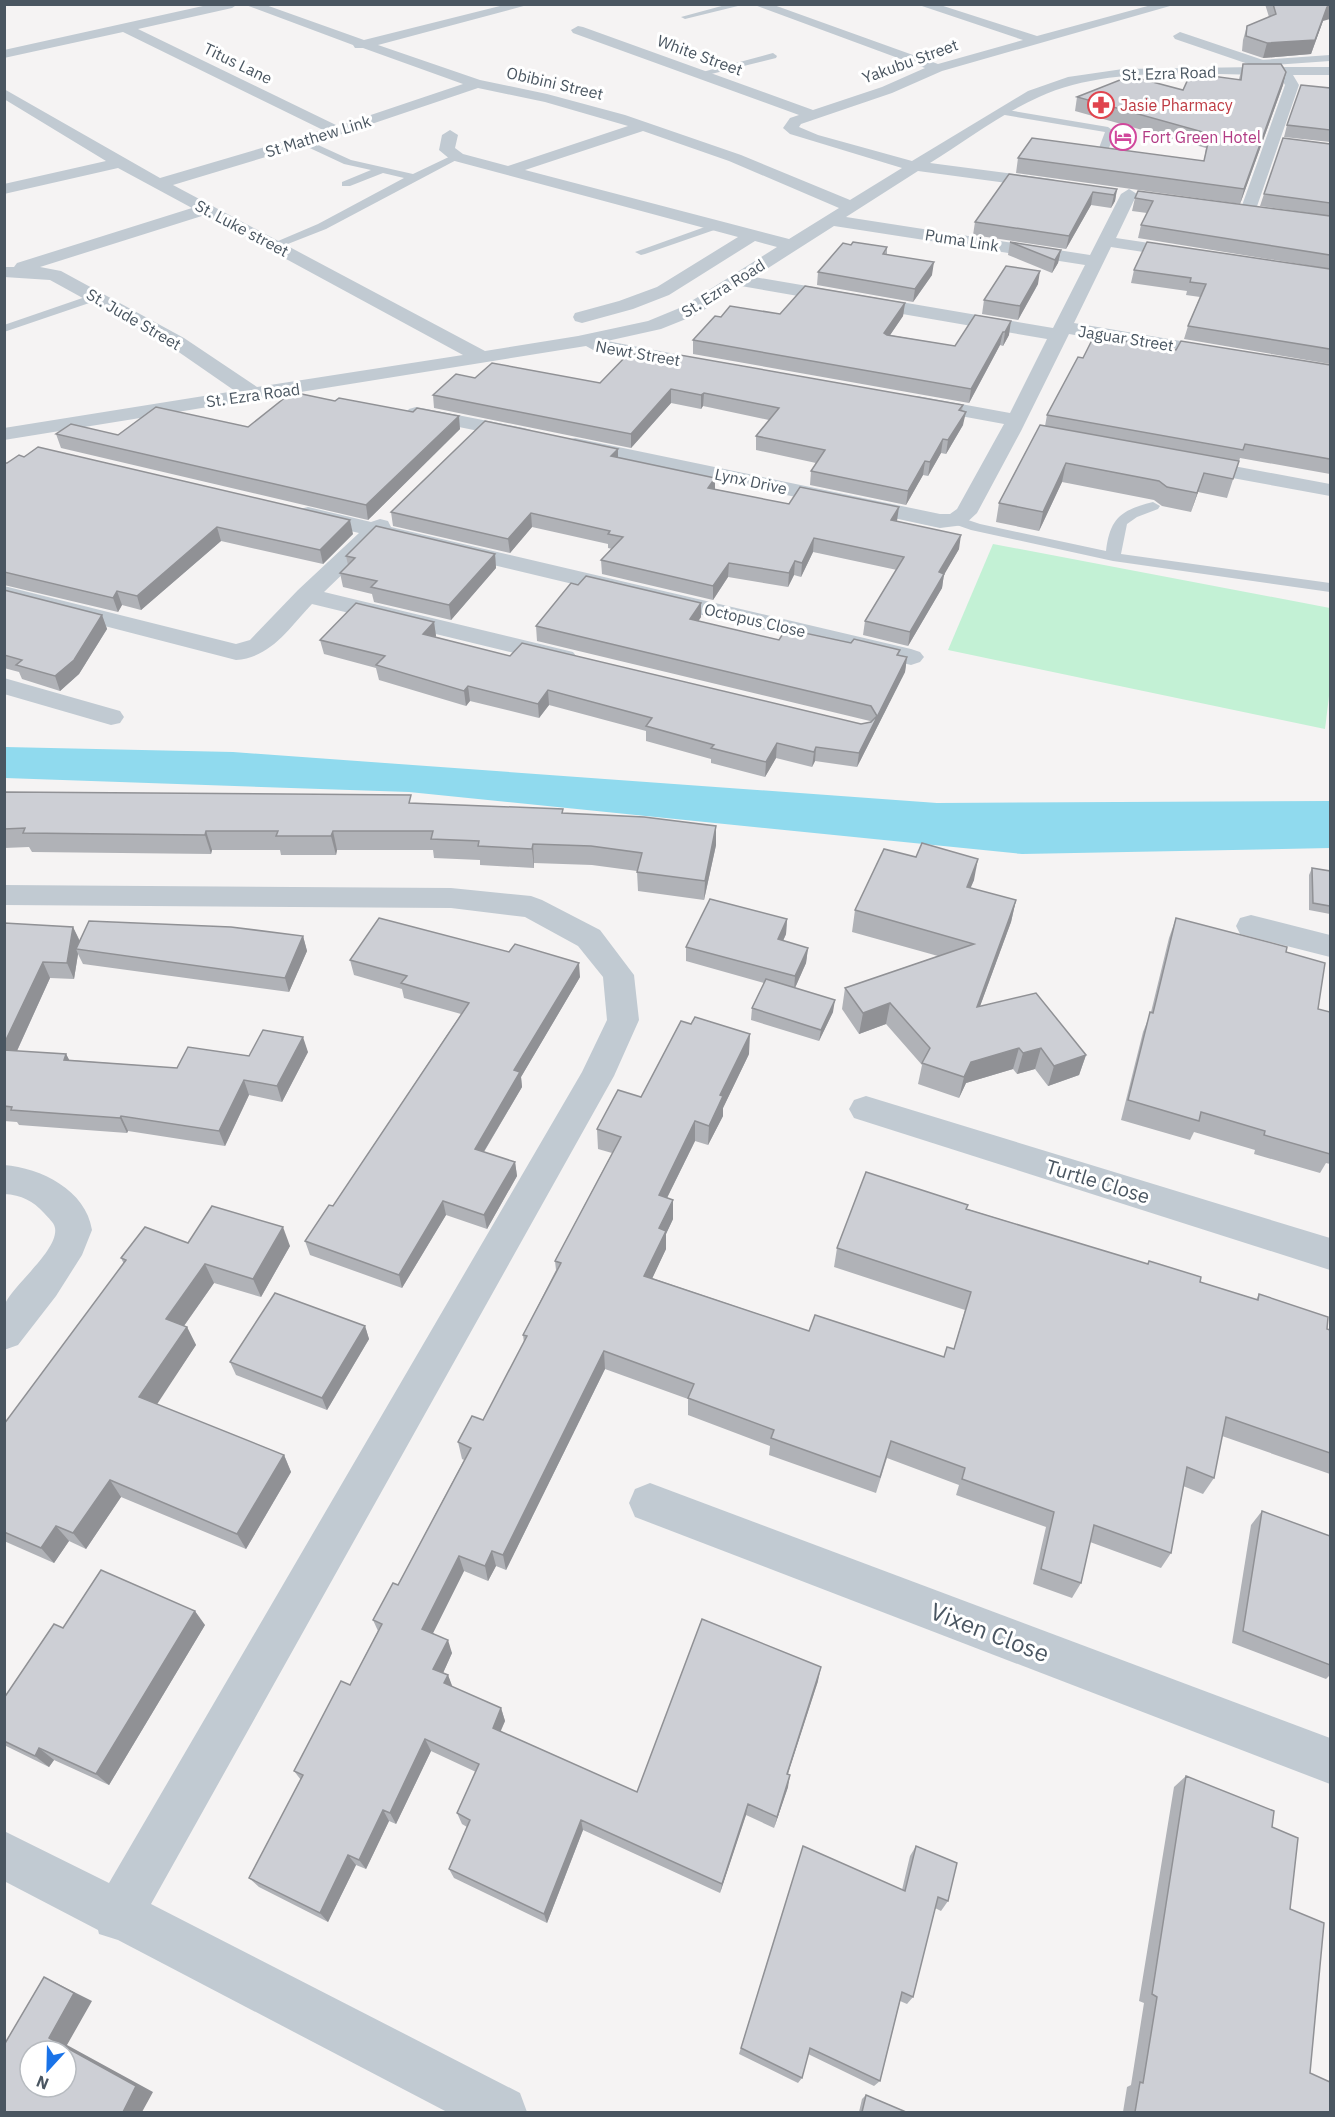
<svg xmlns="http://www.w3.org/2000/svg" width="1335" height="2117" viewBox="0 0 1335 2117" font-family="'IBM Plex Sans',sans-serif">
<rect width="100%" height="100%" fill="#f5f3f3"/>
<!-- green -->
<path fill="#c3f1d5" d="M 993,544 L 1330,608 L 1330,688 L 1325,729 L 948,650 Z"/>
<!-- water -->
<path fill="#90daee" d="M 5,747 L 233,752 L 937,803 L 1330,801 L 1330,848 L 1022,854 L 409,792 L 5,778 Z"/>
<g fill="none" stroke-linecap="round" stroke-linejoin="round">
<!-- lane -->
<g fill="#c1cad2" fill-rule="evenodd">
<path d="M 729,4 L 746,4 L 685,19 L 681,17 Z"/>
<path d="M 773,53 L 777,56 L 776,58 L 699,77 L 695,74 Z"/>
<path d="M 1330,55 L 1330,61 L 1260,66 L 1256,63 L 1260,60 Z"/>
<path d="M 1002,109 L 1108,127 L 1115,132 L 1109,148 L 1104,151 L 1099,148 L 1105,132 L 999,114 L 999,110 Z"/>
<path d="M 299,139 L 305,139 L 351,160 L 413,174 L 453,155 L 462,157 L 326,229 L 275,249 L 271,248 L 271,244 L 318,224 L 404,178 L 383,173 L 350,186 L 342,186 L 342,182 L 371,170 L 344,164 L 299,143 Z"/>
<path d="M 716,223 L 721,226 L 720,228 L 645,254 L 641,255 L 635,252 Z"/>
<path d="M 97,293 L 101,295 L 101,299 L 4,332 L 4,325 Z"/>
<path d="M 1153,502 L 1160,506 L 1158,509 L 1137,517 L 1127,524 L 1121,554 L 1330,583 L 1330,592 L 1113,561 L 971,530 L 951,523 L 949,520 L 956,516 L 980,524 L 1106,551 C 1110,518 1121,510 1153,502 Z"/>
</g>
<!-- street -->
<g fill="#c1cad2" fill-rule="evenodd">
<path d="M 212,4 L 238,4 L 232,8 L 138,29 L 338,126 L 463,84 L 363,48 L 355,48 L 353,45 L 243,4 L 263,4 L 364,40 L 508,4 L 531,4 L 378,45 L 480,80 L 547,94 L 625,115 L 741,155 L 850,200 L 902,168 L 790,134 L 783,128 L 790,118 L 799,115 L 573,33 L 571,30 L 578,26 L 583,27 L 813,110 L 882,87 L 925,68 L 752,4 L 771,4 L 938,64 L 1023,40 L 916,4 L 937,4 L 1037,36 L 1155,4 L 1177,4 L 942,71 L 892,93 L 801,124 L 799,127 L 818,135 L 912,161 L 1028,91 L 1068,77 L 1123,69 L 1257,67 L 1175,39 L 1173,36 L 1180,32 L 1284,67 L 1330,67 L 1330,75 L 1293,75 L 1299,85 L 1254,215 L 1248,216 L 1240,211 L 1285,85 L 1279,75 C 1204,75 1108,65 1039,97 C 1001,114 965,141 930,163 L 1052,179 L 1058,181 L 1060,184 L 1058,187 L 1052,189 L 918,171 L 846,217 L 1090,255 L 1121,194 L 1129,189 L 1137,194 L 1116,238 L 1189,249 L 1195,250 L 1198,254 L 1195,258 L 1189,259 L 1111,247 L 1074,323 L 1222,348 L 1229,350 L 1232,354 L 1229,358 L 1222,360 L 1069,334 L 1021,431 L 977,513 L 964,525 L 940,528 L 568,448 L 564,444 L 568,440 L 575,438 L 940,514 L 950,514 L 957,509 L 1004,424 L 917,408 L 910,406 L 907,402 L 910,398 L 917,396 L 1010,413 L 1047,339 L 741,286 L 696,315 L 661,329 L 607,341 L 728,364 L 731,368 L 728,372 L 721,374 L 595,351 L 586,346 L 4,440 L 4,428 L 235,391 L 170,346 L 50,280 L 4,277 L 4,267 L 14,267 L 17,263 L 192,208 L 118,168 L 4,194 L 4,184 L 106,161 L 4,99 L 4,89 L 160,178 L 323,130 L 123,32 L 4,58 L 4,50 ZM 478,88 L 545,102 L 628,126 L 508,166 L 463,154 L 455,148 L 458,135 L 450,130 L 442,135 L 439,150 L 451,160 L 738,237 L 657,287 L 619,301 L 575,313 L 573,317 L 575,321 L 582,323 L 633,309 L 669,295 L 755,241 L 777,247 L 682,307 L 648,321 L 578,336 L 485,351 L 173,185 L 342,134 ZM 643,131 L 729,161 L 839,208 L 789,239 L 525,170 ZM 205,215 L 463,355 L 257,387 L 184,338 L 61,271 L 40,267 ZM 834,226 L 1085,265 L 1053,328 L 754,277 Z"/>
<path d="M 416,407 L 524,428 L 531,430 L 534,434 L 531,438 L 524,440 L 409,417 L 406,413 L 409,409 Z"/>
<path d="M 1191,458 L 1330,484 L 1330,496 L 1183,469 L 1180,464 L 1183,459 Z"/>
<path d="M 308,507 L 371,522 L 380,519 L 388,521 L 391,527 L 911,649 L 920,652 L 924,657 L 920,662 L 911,665 L 380,538 L 324,592 L 573,652 L 577,657 L 573,662 L 564,665 L 312,604 C 289,628 272,657 236,660 L 4,600 L 4,586 L 236,644 L 250,640 L 298,590 L 359,533 L 300,519 L 297,514 L 300,509 Z"/>
<path d="M 4,678 L 120,711 L 124,717 L 120,723 L 111,725 L 4,694 Z"/>
<path d="M 4,885 L 451,888 L 531,896 L 542,900 L 600,930 L 634,975 L 639,1020 L 614,1076 L 151,1904 L 520,2093 L 527,2112 L 447,2112 L 118,1940 L 99,1934 L 98,1930 L 4,1881 L 4,1831 L 109,1883 L 582,1072 L 607,1020 L 603,977 L 578,946 L 525,917 L 451,908 L 4,905 Z"/>
<path d="M 1251,915 L 1330,935 L 1330,957 L 1240,934 L 1236,926 L 1240,918 Z"/>
<path d="M 866,1096 L 1330,1238 L 1330,1270 L 854,1118 L 849,1109 L 854,1100 Z"/>
<path d="M 4,1165 C 41,1168 86,1190 92,1230 L 82,1255 L 56,1296 L 18,1345 L 4,1350 C 4,1339 1,1313 5,1304 C 13,1285 59,1250 55,1228 C 54,1222 48,1218 44,1213 C 33,1201 22,1195 4,1194 Z"/>
<path d="M 650,1483 L 1330,1738 L 1330,1784 L 635,1517 L 629,1503 L 635,1489 Z"/>
</g>
</g>
<!-- wall -->
<g fill="#b0b2b7">
<path d="M 1265,4 L 1330,4 L 1323,21 L 1311,54 L 1263,58 L 1242,51 L 1243,40 L 1247,26 L 1269,17 Z"/>
<path d="M 1243,64 L 1286,72 L 1283,85 L 1240,204 L 1016,173 L 1018,158 L 1204,161 L 1206,148 L 1075,111 L 1077,97 L 1183,90 L 1239,79 Z"/>
<path d="M 1330,88 L 1330,143 L 1330,142 L 1284,137 L 1287,125 Z"/>
<path d="M 1330,144 L 1330,474 L 1240,458 L 1227,498 L 1198,492 L 1191,512 L 1162,506 L 1154,500 L 1062,482 L 1039,531 L 996,522 L 999,503 L 1045,426 L 1047,415 L 1083,358 L 1176,350 L 1330,365 L 1330,364 L 1184,339 L 1188,326 L 1200,297 L 1186,295 L 1187,291 L 1131,283 L 1134,270 L 1330,269 L 1138,238 L 1141,225 L 1147,213 L 1132,211 L 1135,198 L 1330,216 L 1260,206 L 1264,194 Z"/>
<path d="M 1009,174 L 1117,189 L 1115,201 L 1111,208 L 1091,205 L 1066,249 L 973,235 L 975,222 Z"/>
<path d="M 1010,242 L 1061,250 L 1058,263 L 1052,273 L 1008,255 Z"/>
<path d="M 851,245 L 887,247 L 887,254 L 932,275 L 913,302 L 817,285 L 818,272 Z"/>
<path d="M 1038,284 L 1018,320 L 982,314 L 984,300 Z"/>
<path d="M 905,303 L 903,316 L 890,335 L 955,346 L 975,315 L 1009,335 L 1003,346 L 1000,345 L 969,403 L 693,354 L 693,340 L 721,317 L 780,314 Z"/>
<path d="M 674,362 L 963,405 L 962,411 L 963,425 L 946,454 L 941,453 L 928,476 L 923,475 L 906,505 L 810,485 L 811,471 L 816,463 L 756,450 L 756,436 L 769,420 L 703,406 L 701,409 L 671,403 L 631,448 L 434,408 L 433,395 L 475,378 L 600,383 Z"/>
<path d="M 248,427 L 460,429 L 368,520 L 61,448 L 56,434 L 118,435 Z"/>
<path d="M 618,457 L 715,489 L 785,504 L 897,521 L 959,549 L 944,574 L 942,588 L 908,646 L 863,635 L 865,621 L 897,570 L 813,552 L 801,577 L 794,575 L 788,587 L 728,577 L 713,600 L 602,574 L 601,560 L 612,549 L 608,548 L 608,544 L 532,527 L 510,553 L 393,526 L 391,512 Z"/>
<path d="M 4,463 L 353,534 L 323,564 L 221,541 L 141,610 L 122,605 L 118,612 L 4,585 Z"/>
<path d="M 495,554 L 496,568 L 451,620 L 374,602 L 372,594 L 343,587 L 340,573 L 348,565 L 346,556 Z"/>
<path d="M 4,590 L 102,615 L 107,629 L 79,674 L 60,691 L 22,679 L 19,672 L 4,668 Z"/>
<path d="M 701,617 L 698,621 L 779,640 L 907,657 L 905,672 L 857,767 L 815,761 L 812,767 L 776,758 L 765,777 L 711,763 L 711,759 L 646,741 L 646,731 L 549,705 L 539,718 L 470,701 L 466,706 L 379,680 L 376,668 L 324,654 L 320,640 L 434,622 L 436,636 L 435,638 L 510,656 L 861,724 L 871,723 L 870,721 L 537,641 L 536,626 Z"/>
<path d="M 4,792 L 412,803 L 563,813 L 716,826 L 716,845 L 704,900 L 638,891 L 637,871 L 592,865 L 534,863 L 534,868 L 480,865 L 480,860 L 434,858 L 433,850 L 337,850 L 336,855 L 281,855 L 280,850 L 212,850 L 211,854 L 32,852 L 29,847 L 4,848 Z"/>
<path d="M 1312,868 L 1330,871 L 1330,914 L 1309,910 L 1309,875 Z"/>
<path d="M 974,880 L 970,888 L 1016,900 L 1011,922 L 980,1006 L 1086,1055 L 1079,1075 L 1048,1086 L 1035,1069 L 1017,1074 L 1013,1069 L 966,1083 L 959,1098 L 918,1084 L 922,1065 L 886,1024 L 859,1034 L 842,1009 L 845,988 L 938,956 L 852,932 L 855,910 Z"/>
<path d="M 1176,918 L 1286,952 L 1318,1009 L 1330,1012 L 1330,1164 L 1326,1163 L 1320,1173 L 1254,1154 L 1255,1150 L 1194,1132 L 1190,1140 L 1121,1120 L 1143,1032 L 1151,1012 L 1169,938 Z"/>
<path d="M 787,919 L 786,934 L 783,941 L 808,948 L 806,963 L 795,988 L 833,1012 L 819,1041 L 751,1020 L 752,1008 L 764,983 L 686,961 L 686,947 Z"/>
<path d="M 4,923 L 73,927 L 80,941 L 303,936 L 307,951 L 289,992 L 83,964 L 78,954 L 74,979 L 50,978 L 17,1051 L 66,1054 L 69,1060 L 177,1068 L 249,1056 L 308,1052 L 282,1102 L 249,1095 L 225,1146 L 128,1131 L 127,1133 L 19,1125 L 17,1122 L 4,1121 Z"/>
<path d="M 350,960 L 580,977 L 521,1077 L 522,1087 L 484,1152 L 515,1162 L 517,1176 L 487,1229 L 446,1215 L 402,1288 L 310,1255 L 305,1241 L 333,1206 L 461,1014 L 404,998 L 402,989 L 354,975 Z"/>
<path d="M 749,1054 L 723,1108 L 723,1116 L 708,1145 L 695,1141 L 667,1198 L 673,1200 L 673,1219 L 666,1234 L 666,1249 L 652,1278 L 809,1331 L 944,1357 L 954,1349 L 965,1310 L 834,1267 L 837,1248 L 967,1209 L 1147,1264 L 1149,1261 L 1200,1282 L 1256,1300 L 1259,1294 L 1330,1330 L 1330,1474 L 1222,1436 L 1214,1478 L 1203,1494 L 1183,1486 L 1171,1553 L 1161,1568 L 1090,1542 L 1081,1583 L 1072,1598 L 1033,1584 L 1046,1527 L 956,1495 L 959,1485 L 887,1458 L 876,1493 L 769,1455 L 770,1446 L 688,1415 L 688,1399 L 605,1369 L 506,1570 L 496,1566 L 488,1581 L 464,1571 L 433,1633 L 452,1653 L 443,1673 L 448,1675 L 452,1687 L 501,1708 L 505,1721 L 500,1731 L 637,1792 L 818,1681 L 788,1774 L 788,1787 L 774,1828 L 746,1815 L 720,1893 L 583,1830 L 547,1923 L 454,1878 L 449,1869 L 467,1827 L 462,1824 L 457,1813 L 476,1772 L 431,1751 L 396,1824 L 389,1821 L 366,1869 L 356,1865 L 328,1922 L 259,1887 L 249,1878 L 301,1780 L 294,1771 L 350,1685 L 378,1631 L 373,1620 L 398,1585 L 464,1460 L 462,1459 L 458,1442 L 483,1420 L 524,1343 L 523,1335 L 556,1270 L 555,1261 L 612,1153 L 598,1149 L 597,1129 L 641,1097 Z"/>
<path d="M 188,1243 L 290,1246 L 261,1297 L 214,1283 L 184,1326 L 187,1327 L 196,1345 L 156,1404 L 284,1455 L 291,1472 L 246,1549 L 121,1497 L 86,1549 L 69,1541 L 54,1563 L 4,1541 L 4,1424 L 124,1264 L 121,1258 Z"/>
<path d="M 365,1326 L 369,1339 L 327,1410 L 236,1375 L 230,1362 Z"/>
<path d="M 1262,1511 L 1330,1665 L 1330,1675 L 1326,1679 L 1232,1643 L 1251,1525 Z"/>
<path d="M 205,1625 L 109,1785 L 54,1760 L 49,1767 L 4,1745 L 4,1698 L 63,1628 Z"/>
<path d="M 1186,1776 L 1272,1827 L 1290,1909 L 1310,2073 L 1330,2112 L 1123,2112 L 1127,2087 L 1131,2085 L 1144,2003 L 1139,2001 L 1174,1787 Z"/>
<path d="M 803,1846 L 902,1890 L 910,1856 L 916,1846 L 948,1901 L 941,1911 L 935,1908 L 913,1997 L 907,2004 L 900,2001 L 880,2081 L 874,2086 L 808,2054 L 802,2078 L 798,2083 L 739,2054 Z"/>
<path d="M 866,2095 L 906,2112 L 859,2112 L 862,2099 Z"/>
</g>
<!-- shaded-wall -->
<g fill="#909195">
<path d="M 1330,6 L 1330,19 L 1323,21 L 1311,54 L 1263,58 L 1267,43 L 1327,7 Z"/>
<path d="M 1286,72 L 1283,85 L 1240,204 L 1244,189 Z"/>
<path d="M 1117,189 L 1115,201 L 1111,208 L 1114,195 Z"/>
<path d="M 1093,192 L 1091,205 L 1066,249 L 1069,236 Z"/>
<path d="M 1061,250 L 1058,263 L 1052,273 L 1055,260 Z"/>
<path d="M 934,262 L 932,275 L 913,302 L 915,289 Z"/>
<path d="M 1040,271 L 1038,284 L 1018,320 L 1020,306 Z"/>
<path d="M 905,303 L 903,316 L 882,347 L 884,333 Z"/>
<path d="M 1011,321 L 1009,335 L 1003,346 L 1005,332 Z"/>
<path d="M 1003,332 L 1000,345 L 969,403 L 971,389 Z"/>
<path d="M 671,389 L 671,403 L 631,448 L 631,434 Z"/>
<path d="M 704,393 L 703,406 L 701,409 L 701,395 Z"/>
<path d="M 966,412 L 963,425 L 946,454 L 948,440 Z"/>
<path d="M 459,416 L 460,429 L 368,520 L 366,505 Z"/>
<path d="M 943,439 L 941,453 L 928,476 L 930,462 Z"/>
<path d="M 618,449 L 618,462 L 611,456 Z"/>
<path d="M 925,461 L 923,475 L 906,505 L 908,491 Z"/>
<path d="M 1066,463 L 1062,482 L 1039,531 L 1043,512 Z"/>
<path d="M 1204,473 L 1198,492 L 1191,512 L 1197,493 Z"/>
<path d="M 715,478 L 715,492 L 708,488 Z"/>
<path d="M 899,507 L 897,521 L 891,520 Z"/>
<path d="M 531,513 L 532,527 L 510,553 L 508,539 Z"/>
<path d="M 350,520 L 353,534 L 323,564 L 320,550 Z"/>
<path d="M 217,527 L 221,541 L 141,610 L 137,596 Z"/>
<path d="M 961,535 L 959,549 L 937,587 L 939,572 Z"/>
<path d="M 814,538 L 813,552 L 801,577 L 802,563 Z"/>
<path d="M 495,554 L 496,568 L 451,620 L 449,605 Z"/>
<path d="M 795,561 L 794,575 L 788,587 L 789,573 Z"/>
<path d="M 729,563 L 728,577 L 713,600 L 713,586 Z"/>
<path d="M 944,574 L 942,588 L 908,646 L 910,632 Z"/>
<path d="M 117,591 L 122,605 L 118,612 L 113,598 Z"/>
<path d="M 701,603 L 701,617 L 690,634 L 690,619 Z"/>
<path d="M 102,615 L 107,629 L 79,674 L 60,691 L 55,676 Z"/>
<path d="M 434,622 L 436,636 L 425,649 L 423,634 Z"/>
<path d="M 907,657 L 905,672 L 857,767 L 859,753 Z"/>
<path d="M 468,686 L 470,701 L 466,706 L 464,691 Z"/>
<path d="M 548,690 L 549,705 L 539,718 L 538,704 Z"/>
<path d="M 777,743 L 776,758 L 765,777 L 766,762 Z"/>
<path d="M 816,747 L 815,761 L 812,767 L 814,752 Z"/>
<path d="M 716,826 L 716,845 L 704,900 L 705,881 Z"/>
<path d="M 206,831 L 212,850 L 211,854 L 205,835 Z"/>
<path d="M 333,831 L 337,850 L 336,855 L 331,836 Z"/>
<path d="M 533,844 L 534,863 L 534,868 L 532,849 Z"/>
<path d="M 978,859 L 974,880 L 962,908 L 967,887 Z"/>
<path d="M 1016,900 L 1011,922 L 972,1028 L 977,1007 Z"/>
<path d="M 787,919 L 786,934 L 777,954 L 778,939 Z"/>
<path d="M 73,927 L 80,942 L 76,949 L 78,954 L 74,979 L 67,963 Z"/>
<path d="M 303,936 L 307,951 L 289,992 L 285,978 Z"/>
<path d="M 808,948 L 806,963 L 794,990 L 795,976 Z"/>
<path d="M 43,962 L 50,978 L 10,1066 L 4,1056 L 4,1044 Z"/>
<path d="M 579,963 L 580,977 L 521,1077 L 522,1087 L 477,1163 L 475,1149 L 514,1070 Z"/>
<path d="M 835,1000 L 833,1012 L 819,1041 L 821,1030 Z"/>
<path d="M 890,1003 L 886,1024 L 859,1034 L 863,1013 Z"/>
<path d="M 750,1034 L 749,1054 L 723,1108 L 723,1116 L 708,1145 L 709,1126 L 720,1095 Z"/>
<path d="M 303,1037 L 308,1052 L 282,1102 L 277,1086 Z"/>
<path d="M 1019,1048 L 1013,1069 L 966,1083 L 959,1098 L 964,1077 L 971,1062 Z"/>
<path d="M 1041,1048 L 1035,1069 L 1017,1074 L 1023,1053 Z"/>
<path d="M 66,1054 L 74,1069 L 64,1060 Z"/>
<path d="M 1086,1055 L 1079,1075 L 1048,1086 L 1054,1066 Z"/>
<path d="M 244,1080 L 249,1095 L 225,1146 L 219,1131 Z"/>
<path d="M 121,1116 L 128,1131 L 127,1133 L 120,1118 Z"/>
<path d="M 695,1121 L 695,1141 L 659,1214 L 659,1195 Z"/>
<path d="M 515,1162 L 517,1176 L 487,1229 L 484,1215 Z"/>
<path d="M 673,1200 L 673,1219 L 666,1234 L 666,1249 L 645,1294 L 644,1276 L 659,1228 Z"/>
<path d="M 443,1201 L 446,1215 L 402,1288 L 399,1275 Z"/>
<path d="M 283,1227 L 290,1246 L 261,1297 L 253,1279 Z"/>
<path d="M 205,1264 L 214,1283 L 176,1337 L 166,1319 Z"/>
<path d="M 365,1326 L 369,1339 L 327,1410 L 322,1398 Z"/>
<path d="M 187,1327 L 196,1345 L 150,1415 L 139,1397 Z"/>
<path d="M 604,1351 L 605,1369 L 506,1570 L 503,1555 Z"/>
<path d="M 284,1455 L 291,1472 L 246,1549 L 237,1534 Z"/>
<path d="M 110,1480 L 121,1497 L 86,1549 L 73,1533 Z"/>
<path d="M 56,1526 L 69,1541 L 54,1563 L 41,1548 Z"/>
<path d="M 492,1551 L 496,1566 L 488,1581 L 485,1566 Z"/>
<path d="M 459,1556 L 464,1571 L 428,1643 L 422,1629 Z"/>
<path d="M 195,1611 L 205,1625 L 109,1785 L 96,1774 Z"/>
<path d="M 448,1640 L 452,1653 L 439,1682 L 433,1669 Z"/>
<path d="M 821,1667 L 818,1681 L 784,1785 L 787,1774 Z"/>
<path d="M 448,1675 L 453,1688 L 444,1683 Z"/>
<path d="M 501,1708 L 505,1721 L 497,1740 L 493,1728 Z"/>
<path d="M 425,1739 L 431,1751 L 396,1824 L 390,1813 Z"/>
<path d="M 39,1748 L 54,1760 L 49,1767 L 35,1756 Z"/>
<path d="M 790,1775 L 788,1787 L 774,1828 L 777,1817 Z"/>
<path d="M 748,1804 L 746,1815 L 720,1893 L 722,1884 Z"/>
<path d="M 383,1810 L 389,1821 L 366,1869 L 359,1860 Z"/>
<path d="M 581,1820 L 583,1830 L 547,1923 L 544,1914 Z"/>
<path d="M 348,1855 L 356,1865 L 328,1922 L 320,1913 Z"/>
<path d="M 44,1977 L 92,2001 L 67,2045 L 153,2092 L 142,2112 L 123,2112 L 49,2038 Z"/>
</g>
<!-- building -->
<g fill="#cdcfd5" stroke="#909195" stroke-width="1.5" fill-rule="evenodd">
<path d="M 1273,4 L 1330,4 L 1330,6 L 1327,7 L 1315,40 L 1267,43 L 1246,36 L 1247,26 L 1276,14 Z"/>
<path d="M 1243,64 L 1281,64 L 1286,72 L 1244,189 L 1018,158 L 1032,138 L 1204,161 L 1210,134 L 1077,97 L 1130,76 L 1183,90 L 1189,77 L 1195,77 L 1197,74 L 1241,80 Z"/>
<path d="M 1301,85 L 1330,88 L 1330,130 L 1287,125 Z"/>
<path d="M 1283,138 L 1330,144 L 1330,203 L 1264,194 Z"/>
<path d="M 1009,174 L 1117,189 L 1114,195 L 1093,192 L 1069,236 L 975,222 Z"/>
<path d="M 1138,191 L 1330,216 L 1330,255 L 1141,225 L 1153,201 L 1135,198 Z"/>
<path d="M 853,242 L 887,247 L 883,254 L 934,262 L 915,289 L 818,272 L 843,243 L 851,245 Z"/>
<path d="M 1010,242 L 1061,250 L 1055,260 Z"/>
<path d="M 1147,242 L 1330,269 L 1330,349 L 1188,326 L 1206,284 L 1190,282 L 1191,278 L 1134,270 Z"/>
<path d="M 1006,266 L 1040,271 L 1020,306 L 984,300 Z"/>
<path d="M 805,286 L 905,303 L 884,333 L 887,335 L 955,346 L 975,315 L 1011,321 L 1005,332 L 1003,332 L 971,389 L 693,340 L 715,316 L 721,317 L 730,306 L 780,314 Z"/>
<path d="M 1094,336 L 1176,350 L 1181,341 L 1330,365 L 1330,459 L 1245,444 L 1243,450 L 1047,415 L 1078,357 L 1083,358 Z"/>
<path d="M 629,353 L 674,362 L 680,355 L 963,405 L 959,410 L 966,412 L 948,440 L 943,439 L 930,462 L 925,461 L 908,491 L 811,471 L 825,450 L 756,436 L 779,408 L 704,393 L 701,395 L 671,389 L 631,434 L 433,395 L 456,374 L 475,378 L 492,363 L 600,383 Z"/>
<path d="M 292,392 L 335,401 L 339,398 L 413,412 L 417,408 L 459,416 L 366,505 L 56,434 L 71,424 L 118,435 L 156,407 L 248,427 Z"/>
<path d="M 485,421 L 618,449 L 611,456 L 715,478 L 708,488 L 789,504 L 800,487 L 899,507 L 891,520 L 961,535 L 939,572 L 944,574 L 910,632 L 865,621 L 904,557 L 814,538 L 802,563 L 795,561 L 789,573 L 729,563 L 713,586 L 601,560 L 623,537 L 608,534 L 610,531 L 531,513 L 508,539 L 391,512 Z"/>
<path d="M 1040,425 L 1239,461 L 1233,479 L 1204,473 L 1197,493 L 1167,487 L 1159,481 L 1066,463 L 1043,512 L 999,503 Z"/>
<path d="M 38,447 L 350,520 L 320,550 L 217,527 L 137,596 L 117,591 L 113,598 L 4,572 L 4,463 L 7,463 L 19,455 L 24,457 Z"/>
<path d="M 376,526 L 495,554 L 449,605 L 371,587 L 377,581 L 340,573 L 355,558 L 346,556 Z"/>
<path d="M 586,576 L 701,603 L 690,619 L 779,640 L 786,629 L 851,643 L 854,639 L 900,650 L 897,655 L 907,657 L 859,753 L 816,747 L 814,752 L 777,743 L 766,762 L 711,748 L 714,745 L 646,726 L 652,718 L 548,690 L 538,704 L 468,686 L 464,691 L 376,665 L 385,656 L 320,640 L 356,603 L 434,622 L 423,634 L 510,656 L 522,643 L 861,724 L 871,722 L 877,716 L 871,706 L 536,626 L 571,583 L 578,585 Z"/>
<path d="M 4,590 L 102,615 L 74,660 L 55,676 L 16,665 L 22,660 L 4,655 Z"/>
<path d="M 4,792 L 411,795 L 409,803 L 563,809 L 562,813 L 644,817 L 716,826 L 705,881 L 637,872 L 642,853 L 591,846 L 533,844 L 532,849 L 478,846 L 479,841 L 431,839 L 433,831 L 333,831 L 331,836 L 276,836 L 278,831 L 206,831 L 205,835 L 23,833 L 25,828 L 4,829 Z"/>
<path d="M 922,843 L 978,859 L 967,887 L 1016,900 L 977,1007 L 1036,993 L 1086,1055 L 1054,1066 L 1041,1048 L 1023,1053 L 1019,1048 L 971,1062 L 964,1077 L 922,1063 L 930,1048 L 890,1003 L 863,1013 L 845,988 L 974,944 L 855,910 L 884,849 L 916,857 Z"/>
<path d="M 1312,868 L 1330,871 L 1330,906 L 1313,903 Z"/>
<path d="M 710,899 L 787,919 L 778,939 L 808,948 L 795,976 L 686,947 Z"/>
<path d="M 379,918 L 509,952 L 515,944 L 579,963 L 514,1070 L 520,1072 L 475,1149 L 515,1162 L 484,1215 L 443,1201 L 399,1275 L 305,1241 L 329,1205 L 333,1206 L 469,1003 L 401,983 L 407,976 L 350,960 Z"/>
<path d="M 1176,918 L 1287,947 L 1286,952 L 1325,963 L 1318,1009 L 1330,1012 L 1330,1154 L 1264,1135 L 1265,1131 L 1201,1112 L 1199,1121 L 1128,1100 L 1150,1012 L 1153,1013 Z"/>
<path d="M 89,921 L 231,927 L 303,936 L 285,978 L 76,949 Z"/>
<path d="M 4,923 L 73,927 L 67,963 L 43,962 L 4,1044 Z"/>
<path d="M 766,979 L 835,1000 L 821,1030 L 752,1008 Z"/>
<path d="M 695,1017 L 750,1034 L 720,1095 L 723,1096 L 709,1126 L 695,1121 L 659,1195 L 673,1200 L 659,1228 L 666,1231 L 644,1276 L 809,1331 L 815,1315 L 944,1357 L 947,1347 L 954,1349 L 971,1292 L 837,1248 L 866,1172 L 968,1205 L 966,1209 L 1148,1264 L 1149,1261 L 1201,1277 L 1200,1282 L 1258,1300 L 1259,1294 L 1328,1317 L 1327,1329 L 1330,1330 L 1330,1453 L 1226,1417 L 1214,1478 L 1187,1467 L 1171,1553 L 1094,1525 L 1081,1583 L 1041,1569 L 1054,1512 L 962,1479 L 965,1468 L 891,1441 L 880,1477 L 771,1438 L 774,1430 L 688,1398 L 694,1384 L 604,1351 L 503,1555 L 492,1551 L 485,1566 L 459,1556 L 422,1629 L 448,1640 L 433,1669 L 448,1675 L 444,1683 L 501,1708 L 493,1728 L 637,1792 L 702,1619 L 821,1667 L 787,1774 L 790,1775 L 777,1817 L 748,1804 L 722,1884 L 581,1820 L 544,1914 L 449,1869 L 470,1820 L 457,1813 L 479,1764 L 425,1739 L 390,1813 L 383,1810 L 359,1860 L 348,1855 L 320,1913 L 249,1878 L 303,1775 L 294,1771 L 341,1681 L 350,1685 L 382,1624 L 373,1620 L 393,1583 L 398,1585 L 471,1448 L 458,1442 L 472,1416 L 483,1420 L 527,1336 L 523,1335 L 561,1263 L 555,1261 L 621,1137 L 597,1129 L 618,1090 L 641,1097 L 681,1021 L 691,1024 Z"/>
<path d="M 263,1030 L 303,1037 L 277,1086 L 244,1080 L 219,1131 L 121,1116 L 120,1118 L 11,1110 L 12,1107 L 4,1106 L 4,1050 L 66,1054 L 64,1060 L 177,1068 L 188,1047 L 249,1056 Z"/>
<path d="M 212,1206 L 283,1227 L 253,1279 L 205,1264 L 166,1319 L 187,1327 L 139,1397 L 284,1455 L 237,1534 L 110,1480 L 73,1533 L 56,1526 L 41,1548 L 4,1532 L 4,1424 L 126,1260 L 121,1258 L 145,1227 L 188,1243 Z"/>
<path d="M 275,1293 L 365,1326 L 322,1398 L 230,1362 Z"/>
<path d="M 1262,1511 L 1330,1536 L 1330,1665 L 1243,1631 Z"/>
<path d="M 101,1570 L 195,1611 L 96,1774 L 39,1748 L 35,1756 L 4,1741 L 4,1698 L 54,1624 L 63,1628 Z"/>
<path d="M 1186,1776 L 1274,1811 L 1272,1827 L 1298,1838 L 1290,1909 L 1324,1923 L 1310,2073 L 1330,2082 L 1330,2112 L 1135,2112 L 1140,2082 L 1143,2083 L 1157,1997 L 1152,1994 Z"/>
<path d="M 803,1846 L 905,1891 L 916,1846 L 957,1863 L 948,1901 L 938,1897 L 913,1997 L 902,1992 L 880,2081 L 810,2048 L 802,2078 L 741,2048 Z"/>
<path d="M 44,1977 L 74,1993 L 49,2038 L 136,2086 L 123,2112 L 4,2112 L 4,2045 ZM 30,2051 L 66,2051 L 66,2087 L 30,2087 Z"/>
<path d="M 866,2095 L 906,2112 L 862,2112 Z"/>
</g>
<!-- icons -->
<defs>
<symbol id="pharmacy-ring" viewBox="-11 -11 22 22"><circle r="9.5" fill="#fff" stroke="#e0444e" stroke-width="1.5"/><path d="M-2-6h4v4h4v4h-4v4h-4v-4h-4v-4h4Z" fill="#e0444e"/></symbol>
<symbol id="hotel-ring" viewBox="-11 -11 22 22"><circle r="9.5" fill="#fff" stroke="#d1479c" stroke-width="1.5"/><path d="M-6-4.5h1.5V1H6V5H4.5V3h-9V5H-6ZM-4 0a1.8 1.8 0 1 1 3.6 0ZM.5 0V-2.5h3Q6-2.5 6 0Z" fill="#d1479c"/></symbol>
</defs>
<g fill-rule="evenodd">
<use href="#pharmacy-ring" x="1086" y="90" width="30" height="30"/>
<use href="#hotel-ring" x="1108" y="122" width="30" height="30"/>
</g>
<g text-anchor="middle" dominant-baseline="central" stroke-width="6" stroke-linejoin="round" paint-order="stroke">
<!-- far-street labels -->
<g font-size="16" fill="#4a5661" stroke="#fff">
<text transform="translate(700 55) rotate(20)">White Street</text>
<text transform="translate(910 61) rotate(-20)">Yakubu Street</text>
<text transform="translate(238 63) rotate(26)">Titus Lane</text>
<text transform="translate(1169 73) rotate(-2)">St. Ezra Road</text>
<text transform="translate(555 83) rotate(13)">Obibini Street</text>
<text transform="translate(318 136) rotate(-17)">St Mathew Link</text>
<text transform="translate(242 228) rotate(28)">St. Luke street</text>
<text transform="translate(962 240) rotate(9)">Puma Link</text>
<text transform="translate(723 288) rotate(-32)">St. Ezra Road</text>
<text transform="translate(134 319) rotate(30)">St. Jude Street</text>
<text transform="translate(1126 338) rotate(9)">Jaguar Street</text>
<text transform="translate(638 353) rotate(10)">Newt Street</text>
<text transform="translate(253 395) rotate(-8)">St. Ezra Road</text>
<text transform="translate(751 481) rotate(12)">Lynx Drive</text>
<text transform="translate(755 620) rotate(13)">Octopus Close</text>
</g>
<!-- far-health labels -->
<g font-size="16" fill="#be3a42" stroke="#fff" text-anchor="start">
<text x="1120" y="105">Jasie Pharmacy</text>
</g>
<!-- far-hotel labels -->
<g font-size="16" fill="#b23c85" stroke="#fff" text-anchor="start">
<text x="1142" y="137">Fort Green Hotel</text>
</g>
<!-- street labels -->
<g font-size="20" fill="#4a5661" stroke="#fff">
<text transform="translate(1098 1181) rotate(17)">Turtle Close</text>
</g>
<!-- near-street labels -->
<g font-size="24" fill="#4a5661" stroke="#fff">
<text transform="translate(990 1632) rotate(21)">Vixen Close</text>
</g>
</g>
<!-- border -->
<rect width="1335" height="2117" fill="none" stroke="#4a5661" stroke-width="12"/>
<!-- north arrow -->
<g transform="translate(48 2069) rotate(202)"><circle r="28" fill="#ffffff" stroke="#b7bbc0" stroke-width="1.5"/>
<path d="M0-4.5L10 22L0 15L-10 22Z" fill="#1a73e8"/>
<text y="-9" font-size="16" font-weight="bold" text-anchor="middle" fill="#4a5661">N</text>
</g>
</svg>
